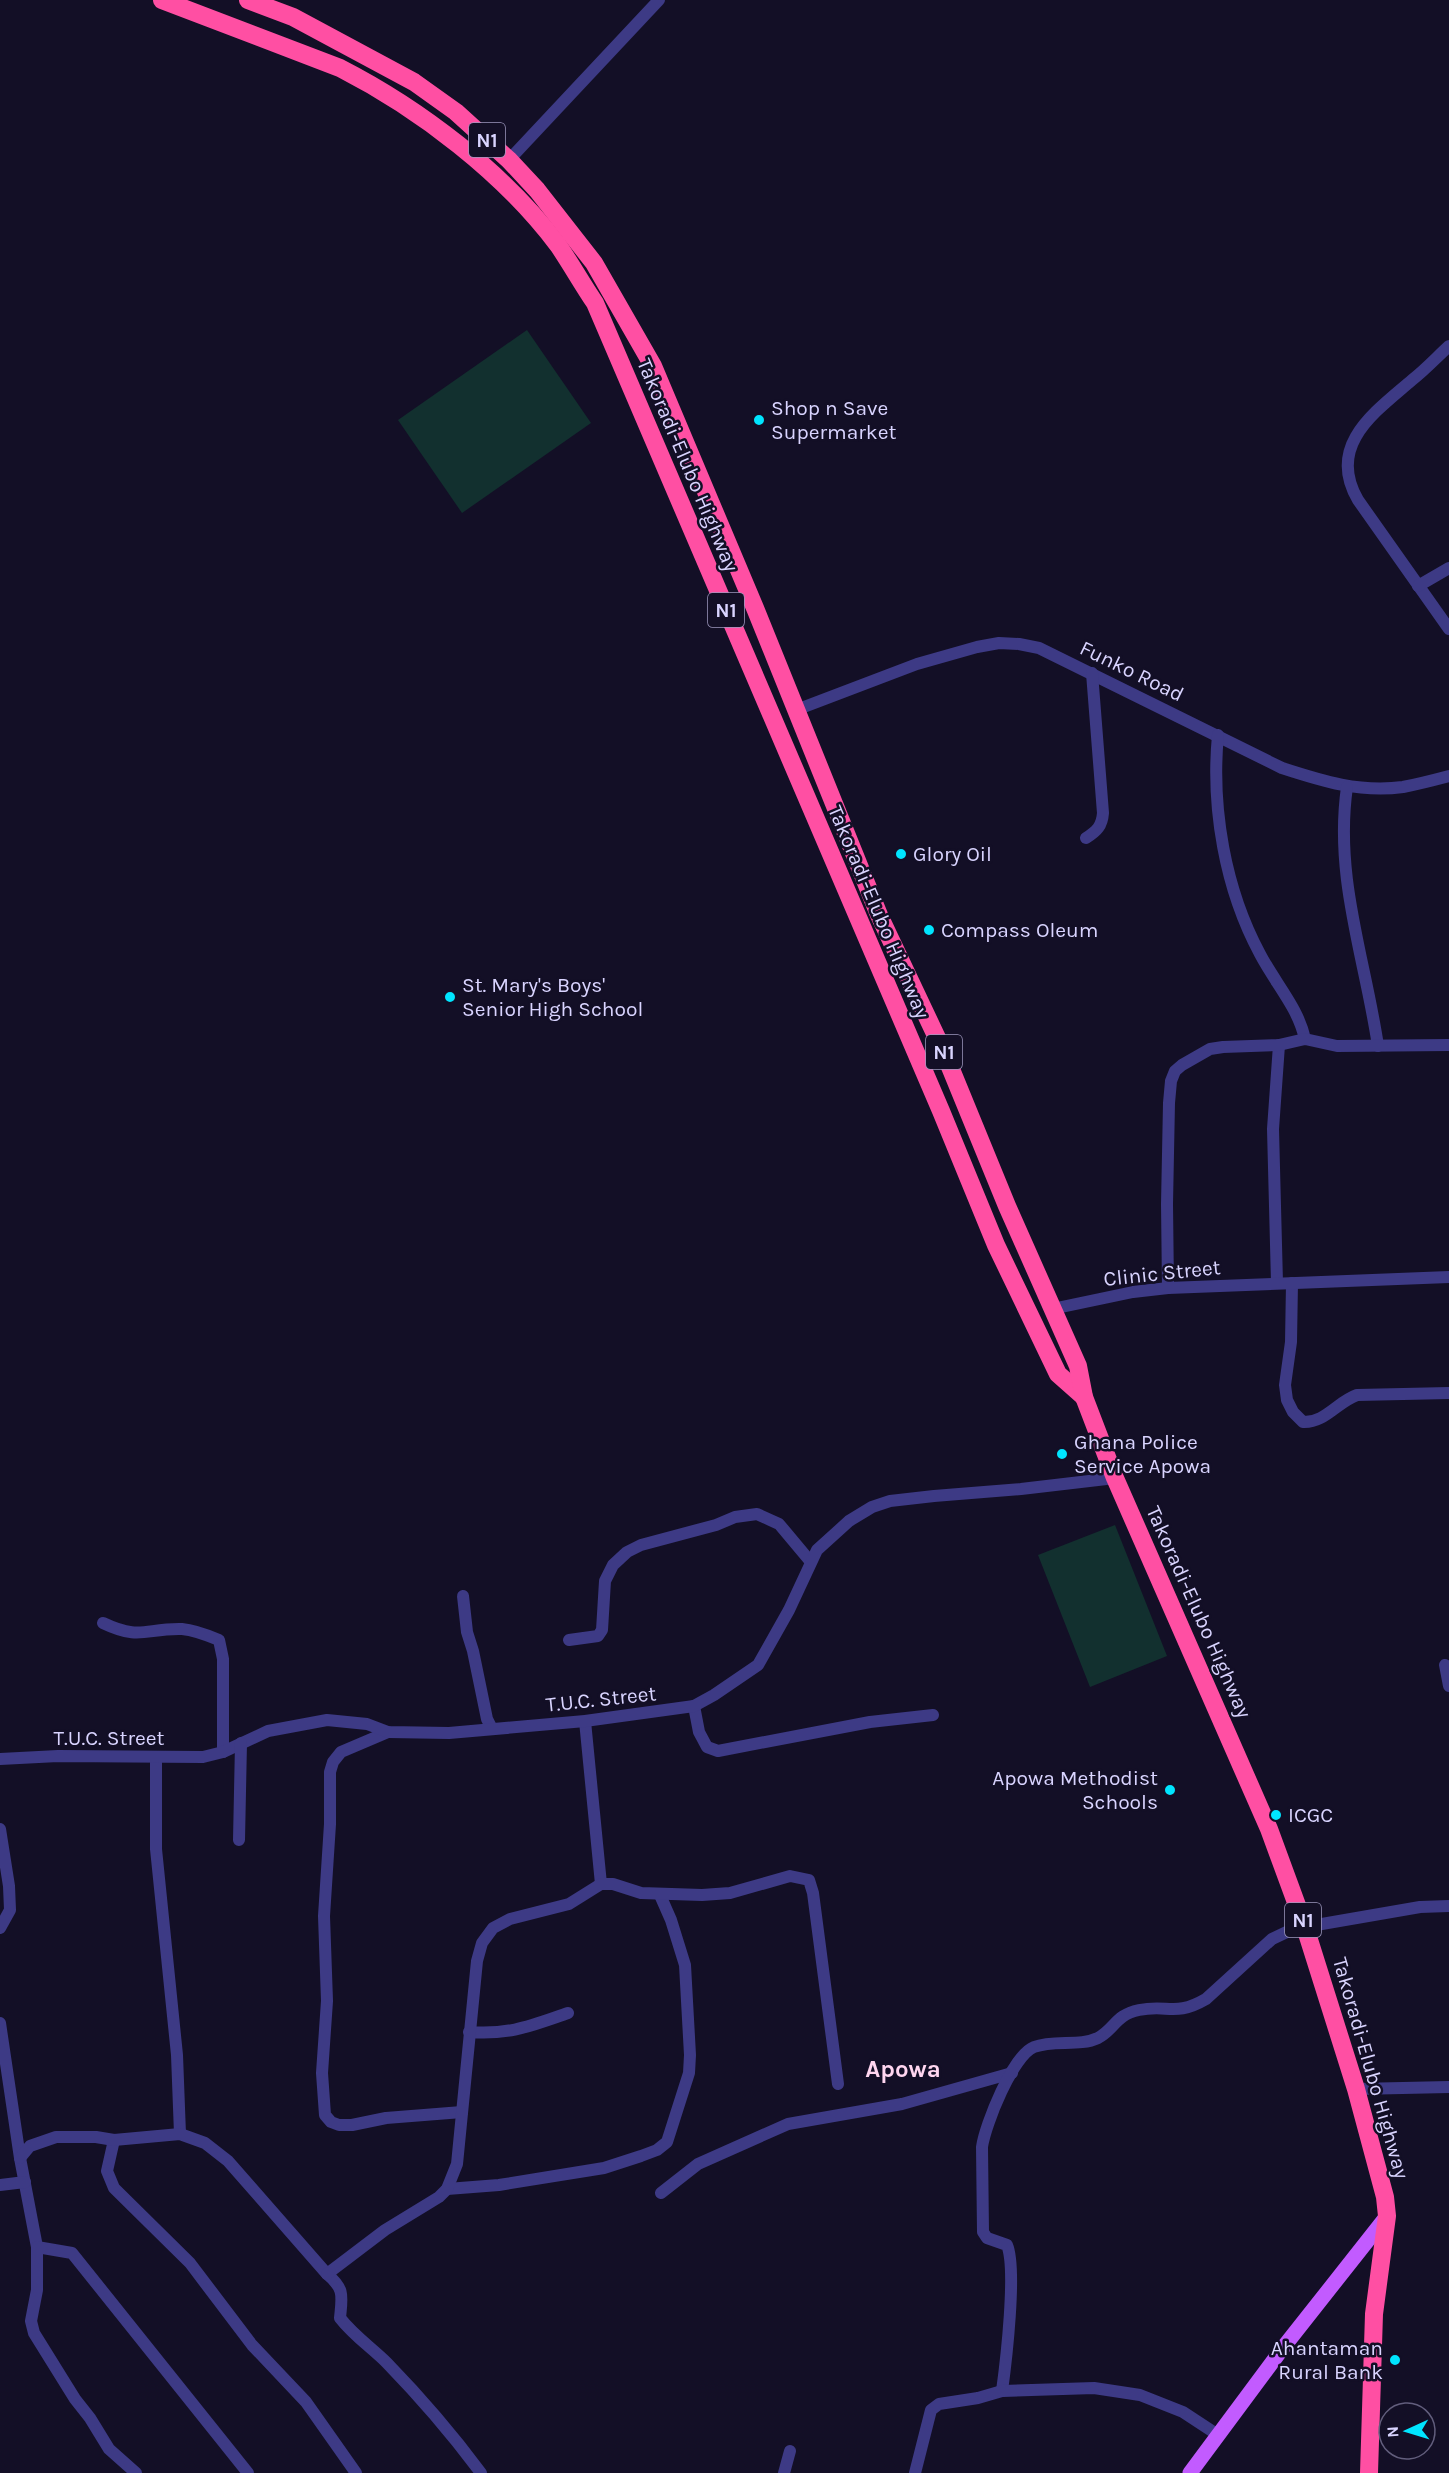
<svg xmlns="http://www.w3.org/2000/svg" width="1449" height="2473" viewBox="0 0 1449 2473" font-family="Karla,sans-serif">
<rect width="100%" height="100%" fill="#130f26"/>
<!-- pitch -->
<g fill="#12302f">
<path d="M 527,330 L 591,423 L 462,513 L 398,420 Z"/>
<path d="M 1115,1525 L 1167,1656 L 1090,1687 L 1038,1555 Z"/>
</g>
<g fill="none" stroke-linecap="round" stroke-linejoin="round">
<!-- minor -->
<g stroke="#3d3a85" stroke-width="12">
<path d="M 509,160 L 659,0"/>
<path d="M 1449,346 C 1437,357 1425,370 1412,380 C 1375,412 1326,445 1358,500 L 1449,629"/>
<path d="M 1418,586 L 1449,568"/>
<path d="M 796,710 L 917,664 L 977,647 L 999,643 L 1019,644 L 1039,648 L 1282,768 C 1322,781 1360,793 1403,787 C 1418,784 1434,780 1449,776"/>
<path d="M 1218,735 C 1211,808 1225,889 1260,954 C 1275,983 1298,1007 1305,1039"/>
<path d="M 1347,787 C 1334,877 1365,958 1378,1046"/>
<path d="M 1086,838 C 1097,831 1102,826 1103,813 L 1092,673"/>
<path d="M 1277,1283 L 1273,1129 L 1279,1045"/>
<path d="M 1292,1283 L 1291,1342 L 1285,1385 L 1287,1400 L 1293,1412 L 1303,1422 C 1325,1423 1337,1402 1357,1395 L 1449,1393"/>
<path d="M 1168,1288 L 1167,1204 L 1169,1103 L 1171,1081 L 1175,1071 L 1182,1065 L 1210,1049 L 1223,1047 L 1279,1045 L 1305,1039 L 1337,1046 L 1449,1045"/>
<path d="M 1052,1309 L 1133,1292 L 1168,1288 L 1449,1277"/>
<path d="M 463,1596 L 467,1632 L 473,1651 L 487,1719 L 492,1729"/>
<path d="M 103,1623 C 141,1641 145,1628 182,1629 C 194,1630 207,1635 219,1640 L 223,1659 L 223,1752"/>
<path d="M 569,1640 L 598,1636 L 602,1630 L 605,1581 L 613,1565 L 627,1552 L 641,1545 L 716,1525 L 735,1517 L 757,1514 L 779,1524 L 810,1561"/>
<path d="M 1445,1665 L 1449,1686"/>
<path d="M 694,1706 L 699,1732 L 707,1747 L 718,1751 L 870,1722 L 933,1715"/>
<path d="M 585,1721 L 601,1884"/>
<path d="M 388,1732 L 341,1752 L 333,1762 L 330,1772 L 330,1824 L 324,1916 L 327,2001 L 322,2073 L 325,2115 L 331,2122 L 339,2125 L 352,2125 L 386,2118 L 462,2112"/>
<path d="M 156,1758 L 156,1849 L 177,2055 L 180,2134"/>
<path d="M 0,1759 L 58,1756 L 203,1757 L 223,1752 L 268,1731 L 327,1720 L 367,1724 L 388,1732 L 449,1733 L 585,1721 L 694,1706 L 714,1695 L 758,1665 L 789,1610 L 817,1550 L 849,1521 L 872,1507 L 890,1501 L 934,1496 L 1021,1489 L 1115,1478"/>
<path d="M 0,1829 L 9,1886 L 10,1910 L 0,1928"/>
<path d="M 239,1840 L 241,1743"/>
<path d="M 0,2023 L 20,2158 L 37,2247"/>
<path d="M 469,2032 C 510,2035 530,2026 568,2013"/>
<path d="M 1356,2089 L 1449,2087"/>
<path d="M 114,2140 L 107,2171 L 114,2188 L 190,2263 L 252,2345 L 306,2402 L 356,2473"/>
<path d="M 20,2158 L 30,2146 L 56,2137 L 96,2137 L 114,2140 L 180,2134 L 205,2143 L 228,2161 L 327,2274 C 345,2289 342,2296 340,2318 C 354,2336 372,2348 387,2363 C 421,2398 452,2434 481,2473"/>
<path d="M 0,2185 L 25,2182"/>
<path d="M 447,2189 L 499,2185 L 604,2168 L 641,2156 L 657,2150 L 667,2142 L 689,2073 L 690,2055 L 685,1965 L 671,1920 L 660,1895"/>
<path d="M 661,2193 L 698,2164 L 788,2124 L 902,2104 L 1012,2073"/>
<path d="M 327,2274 L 385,2230 L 439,2197 L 447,2189 L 457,2164 L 477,1961 L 482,1943 L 493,1928 L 510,1919 L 569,1904 L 601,1884 L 613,1884 L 641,1893 L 702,1895 L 730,1893 L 790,1876 L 809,1880 L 813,1893 L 838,2084"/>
<path d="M 1002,2391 C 1006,2362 1017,2269 1007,2245 L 987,2238 L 983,2232 L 982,2147 C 985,2125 1013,2055 1034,2047 C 1054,2039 1079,2047 1098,2038 C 1115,2029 1115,2015 1139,2010 C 1168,2004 1175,2017 1206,1999 L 1272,1939 L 1293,1929 L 1420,1907 L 1449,1906"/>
<path d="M 136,2473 L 109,2449 L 90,2418 L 75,2399 L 34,2333 L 31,2321 L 37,2290 L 37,2247 L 72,2253 L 248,2473"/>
<path d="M 784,2473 L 790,2451"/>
<path d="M 915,2473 L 931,2410 L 939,2404 L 978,2398 L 1002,2391 L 1094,2388 L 1140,2395 L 1183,2412 L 1218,2435"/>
</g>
<!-- major -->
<path stroke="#c25bff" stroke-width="15" d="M 1190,2473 L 1282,2349 L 1387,2216"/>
<!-- highway -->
<g stroke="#ff4fa3" stroke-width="18">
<path d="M 162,0 L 340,68 C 420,109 504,173 558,245 C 571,264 582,284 595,303 L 941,1111 L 996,1245 L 1058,1374 L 1084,1397"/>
<path d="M 248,0 L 293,17 L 414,82 L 456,112 L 509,160 L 537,190 L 594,263 L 653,366 L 755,608 L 879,915 L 946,1057 L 1007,1206 L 1078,1366 L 1084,1397 L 1115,1478 L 1269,1829 L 1305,1927 L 1356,2089 L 1385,2197 L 1387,2216 L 1374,2314 L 1369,2473"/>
</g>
</g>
<!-- markers -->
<g fill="#00e5ff" stroke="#130f26" stroke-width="2">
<circle cx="759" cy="420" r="6"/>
<circle cx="901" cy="854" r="6"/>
<circle cx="929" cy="930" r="6"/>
<circle cx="450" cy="997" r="6"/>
<circle cx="1062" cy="1454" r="6"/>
<circle cx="1170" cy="1790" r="6"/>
<circle cx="1276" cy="1815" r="6"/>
<circle cx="1395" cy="2360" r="6"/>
</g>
<g text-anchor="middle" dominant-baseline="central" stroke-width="5" stroke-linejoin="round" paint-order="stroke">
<!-- shield labels -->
<g fill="#130f26" stroke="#9e99be" stroke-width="1.5">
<rect x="469" y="123" width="36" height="34" rx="4.5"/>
<rect x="708" y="593" width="36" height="34" rx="4.5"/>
<rect x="926" y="1035" width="36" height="34" rx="4.5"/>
<rect x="1285" y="1903" width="36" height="34" rx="4.5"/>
</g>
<g font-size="20" font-weight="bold" fill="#d9d4ff">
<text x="487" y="140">N1</text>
<text x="726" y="610">N1</text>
<text x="944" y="1052">N1</text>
<text x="1303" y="1920">N1</text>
</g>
<!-- poi labels -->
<g font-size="21" fill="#d9d4ff" stroke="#130f26" text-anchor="start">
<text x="771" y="408">Shop n Save<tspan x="771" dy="24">Supermarket</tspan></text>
<text x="913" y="854">Glory Oil</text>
<text x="941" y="930">Compass Oleum</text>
<text x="462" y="985">St. Mary's Boys'<tspan x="462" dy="24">Senior High School</tspan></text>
<text x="1074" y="1442">Ghana Police<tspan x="1074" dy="24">Service Apowa</tspan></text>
<text x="1158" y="1778" text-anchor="end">Apowa Methodist<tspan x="1158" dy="24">Schools</tspan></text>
<text x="1288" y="1815">ICGC</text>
<text x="1383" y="2348" text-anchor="end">Ahantaman<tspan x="1383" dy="24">Rural Bank</tspan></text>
</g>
<!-- street labels -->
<g font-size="21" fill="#d9d4ff" stroke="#130f26">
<text transform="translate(688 465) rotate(67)">Takoradi-Elubo Highway</text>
<text transform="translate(1132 671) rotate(26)">Funko Road</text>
<text transform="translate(879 912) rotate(67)">Takoradi-Elubo Highway</text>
<text transform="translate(1162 1273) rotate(-6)">Clinic Street</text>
<text transform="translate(1199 1612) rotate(66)">Takoradi-Elubo Highway</text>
<text transform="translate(601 1699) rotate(-6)">T.U.C. Street</text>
<text x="109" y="1738">T.U.C. Street</text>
<text transform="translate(1371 2068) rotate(74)">Takoradi-Elubo Highway</text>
</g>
<!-- quarter labels -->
<g font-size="24" font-weight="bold" fill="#ffd6f0" stroke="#130f26">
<text x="903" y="2069">Apowa</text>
</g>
</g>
<!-- north arrow -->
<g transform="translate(1407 2431) rotate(266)"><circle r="28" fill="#130f26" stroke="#625e7d" stroke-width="1.5"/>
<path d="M0-4.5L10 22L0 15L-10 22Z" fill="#00e5ff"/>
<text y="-9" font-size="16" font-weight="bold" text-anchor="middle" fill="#d9d4ff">N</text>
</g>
</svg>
